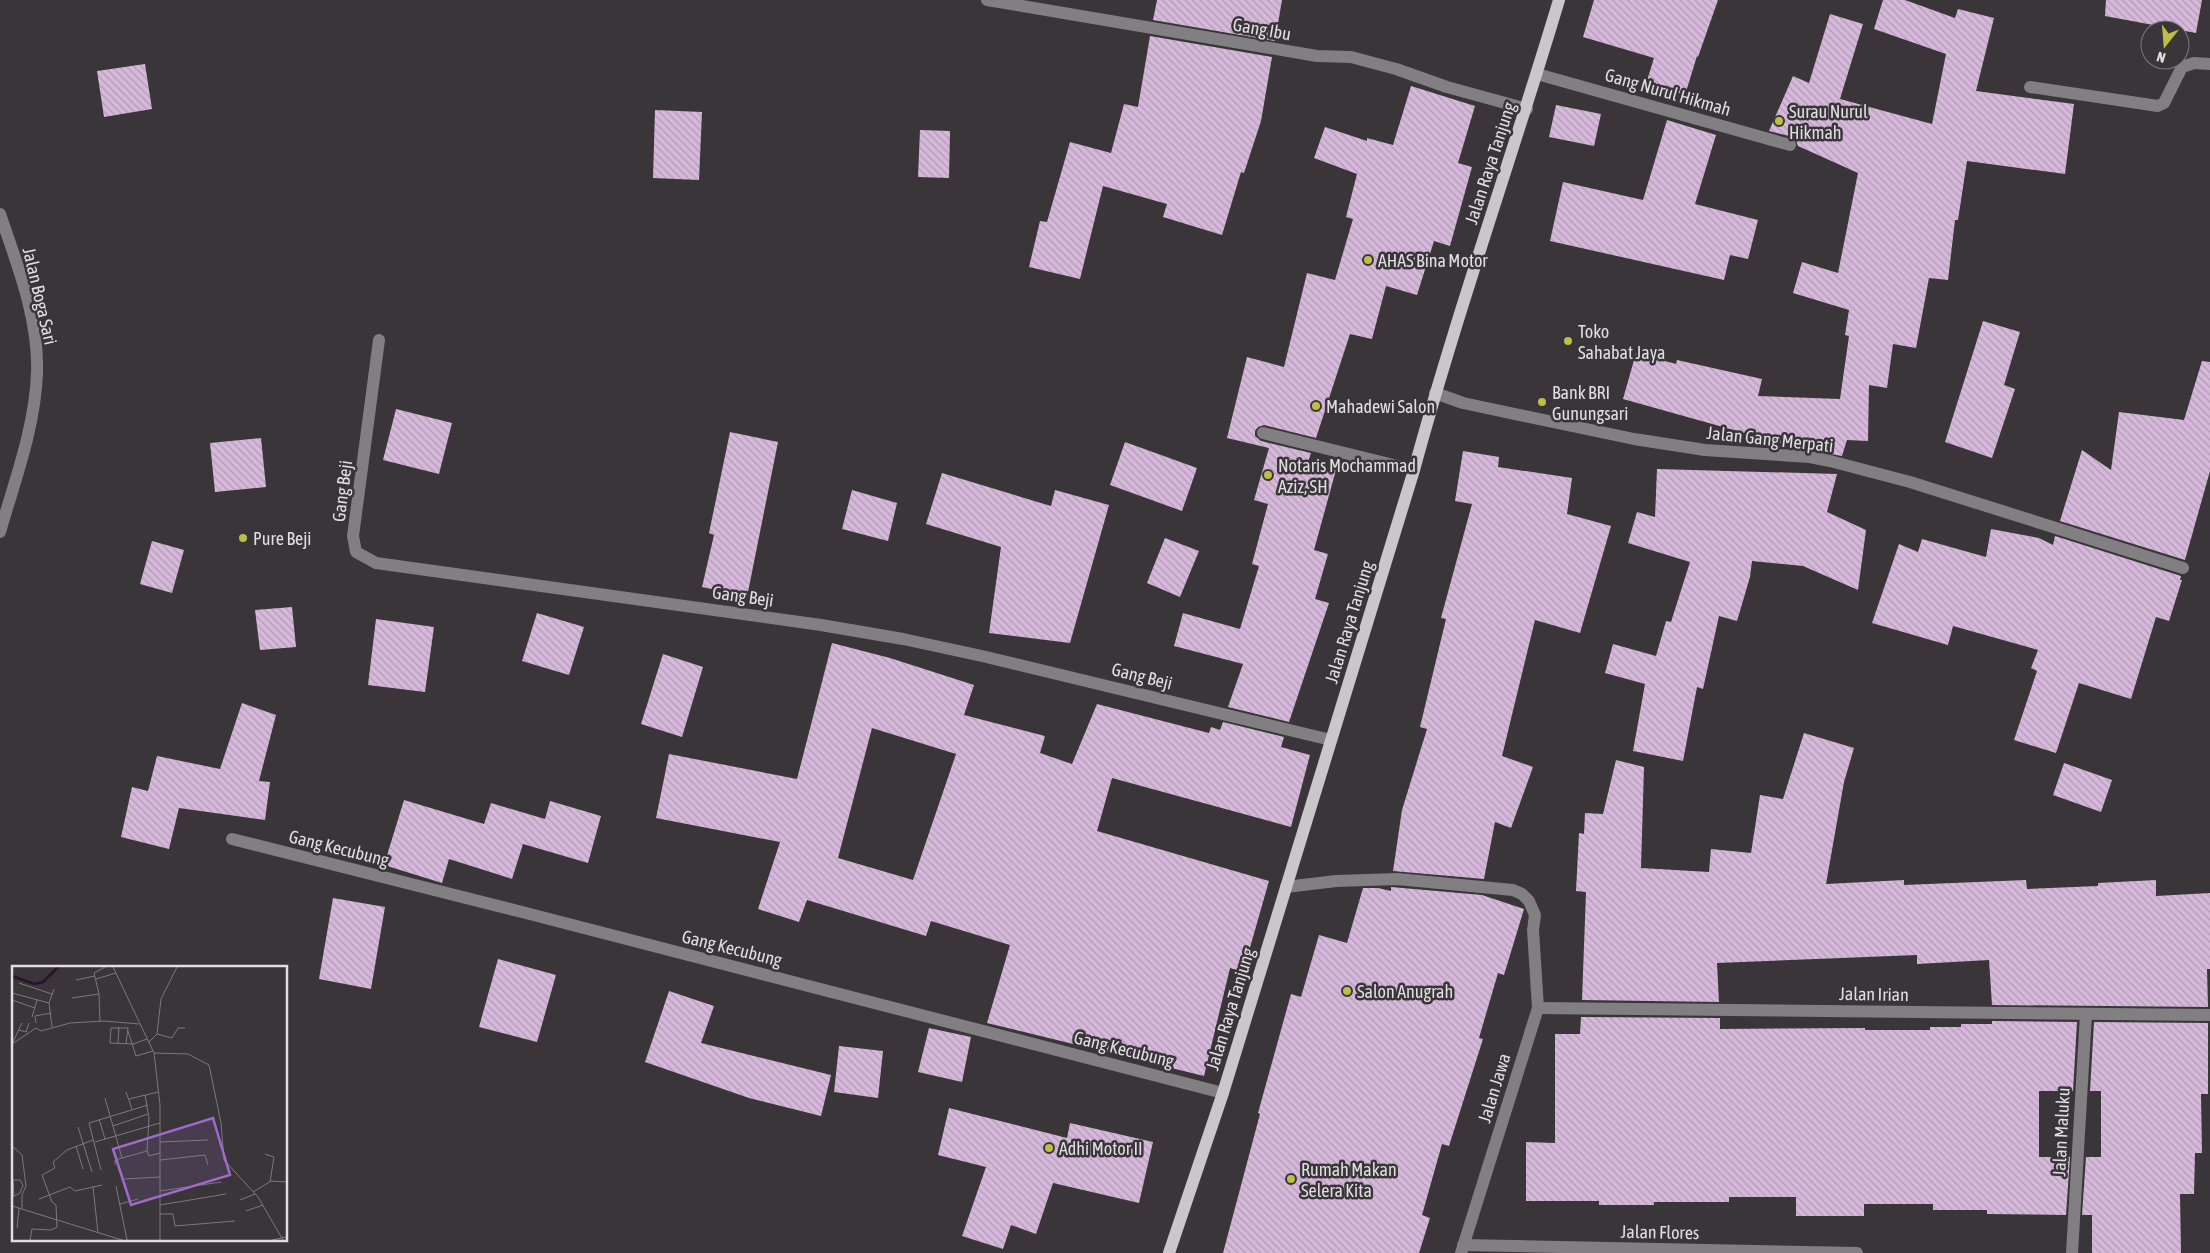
<svg xmlns="http://www.w3.org/2000/svg" width="2210" height="1253" viewBox="0 0 2210 1253" font-family="'Asap Condensed',sans-serif">
<defs>
<pattern id="building-back-hatch" width="6" height="6" patternUnits="userSpaceOnUse" patternTransform="scale(1.25)"><rect width="6" height="6" fill="#d6b8db"/><path d="M-1 5l2 2M0 0l6 6M5-1l2 2" fill="none" stroke="#b19bb5"/></pattern>
</defs>
<rect width="100%" height="100%" fill="#393539"/>
<!-- building -->
<g fill="url(#building-back-hatch)" fill-rule="evenodd">
<path d="M 1157,0 L 1282,0 L 1275,41 L 1153,20 Z"/>
<path d="M 1594,0 L 1718,0 L 1698,57 L 1697,56 L 1685,95 L 1646,84 L 1654,58 L 1583,37 Z"/>
<path d="M 1883,0 L 1905,0 L 1955,18 L 1958,9 L 1994,18 L 1976,91 L 2074,104 L 2065,174 L 1967,161 L 1958,220 L 1955,220 L 1948,280 L 1929,278 L 1916,348 L 1893,344 L 1887,388 L 1869,385 L 1868,441 L 1847,440 L 1842,456 L 1798,448 L 1623,399 L 1636,353 L 1676,364 L 1677,360 L 1762,379 L 1758,396 L 1840,399 L 1849,336 L 1845,335 L 1849,310 L 1793,293 L 1802,262 L 1838,273 L 1858,173 L 1798,146 L 1796,140 L 1793,137 L 1769,131 L 1793,76 L 1809,83 L 1830,14 L 1863,24 L 1840,99 L 1932,124 L 1946,54 L 1874,29 Z"/>
<path d="M 2106,0 L 2202,0 L 2196,33 L 2105,16 Z"/>
<path d="M 1150,36 L 1272,57 L 1261,121 L 1244,173 L 1241,172 L 1222,235 L 1163,217 L 1167,204 L 1103,186 L 1080,279 L 1029,267 L 1040,221 L 1047,222 L 1070,142 L 1111,153 L 1124,104 L 1138,107 Z"/>
<path d="M 145,64 L 152,109 L 104,117 L 97,71 Z"/>
<path d="M 1411,86 L 1475,106 L 1458,163 L 1472,167 L 1450,246 L 1434,241 L 1417,295 L 1386,286 L 1372,339 L 1350,334 L 1316,438 L 1264,425 L 1258,427 L 1255,431 L 1255,436 L 1261,441 L 1311,453 L 1308,462 L 1336,470 L 1314,550 L 1328,554 L 1315,599 L 1329,603 L 1289,722 L 1228,707 L 1243,664 L 1174,646 L 1183,613 L 1240,629 L 1259,566 L 1252,564 L 1268,504 L 1254,500 L 1269,448 L 1227,438 L 1247,357 L 1284,367 L 1307,273 L 1335,280 L 1353,219 L 1346,217 L 1357,174 L 1314,158 L 1325,127 L 1367,141 L 1367,138 L 1393,145 Z"/>
<path d="M 1556,105 L 1601,114 L 1594,146 L 1549,137 Z"/>
<path d="M 655,110 L 702,112 L 699,180 L 653,178 Z"/>
<path d="M 1667,120 L 1716,135 L 1695,204 L 1758,220 L 1748,259 L 1730,255 L 1724,280 L 1550,241 L 1563,182 L 1643,200 Z"/>
<path d="M 920,130 L 950,131 L 949,178 L 918,177 Z"/>
<path d="M 1983,321 L 2020,332 L 2004,385 L 2015,389 L 1992,458 L 1945,442 Z"/>
<path d="M 2202,361 L 2210,362 L 2210,471 L 2185,560 L 2060,521 L 2082,450 L 2111,470 L 2119,412 L 2184,420 Z"/>
<path d="M 396,409 L 452,423 L 439,474 L 383,460 Z"/>
<path d="M 730,432 L 778,442 L 747,597 L 702,587 L 714,535 L 709,533 Z"/>
<path d="M 261,438 L 266,487 L 215,492 L 210,443 Z"/>
<path d="M 1125,442 L 1197,468 L 1182,511 L 1110,485 Z"/>
<path d="M 1463,451 L 1499,457 L 1498,467 L 1572,478 L 1567,514 L 1611,526 L 1580,633 L 1535,620 L 1502,756 L 1533,767 L 1511,828 L 1495,822 L 1484,879 L 1393,871 L 1402,810 L 1427,729 L 1420,727 L 1446,619 L 1441,618 L 1472,504 L 1455,501 Z"/>
<path d="M 1657,469 L 1837,474 L 1827,512 L 1866,530 L 1858,590 L 1803,566 L 1752,561 L 1750,577 L 1737,621 L 1719,616 L 1703,689 L 1697,687 L 1683,761 L 1633,751 L 1645,684 L 1605,673 L 1613,644 L 1656,656 L 1666,621 L 1671,622 L 1690,562 L 1628,543 L 1637,512 L 1655,517 Z"/>
<path d="M 942,473 L 1051,506 L 1055,490 L 1109,505 L 1070,643 L 989,633 L 1001,547 L 926,524 Z"/>
<path d="M 852,490 L 897,503 L 888,541 L 842,529 Z"/>
<path d="M 1991,529 L 2039,538 L 2053,545 L 2055,536 L 2181,576 L 2180,580 L 2182,580 L 2169,621 L 2156,617 L 2131,699 L 2079,683 L 2056,753 L 2014,740 L 2037,671 L 2031,668 L 2038,650 L 1953,626 L 1948,645 L 1872,623 L 1899,544 L 1918,552 L 1922,539 L 1986,557 Z"/>
<path d="M 1165,538 L 1199,551 L 1180,597 L 1147,583 Z"/>
<path d="M 152,541 L 184,550 L 172,593 L 140,584 Z"/>
<path d="M 292,607 L 296,647 L 260,650 L 255,610 Z"/>
<path d="M 537,613 L 584,627 L 569,675 L 522,661 Z"/>
<path d="M 376,619 L 434,627 L 425,692 L 368,685 Z"/>
<path d="M 832,643 L 890,658 L 974,685 L 964,715 L 1045,736 L 1040,753 L 1072,764 L 1097,704 L 1209,733 L 1211,727 L 1220,730 L 1223,722 L 1284,737 L 1281,747 L 1310,755 L 1291,827 L 1112,778 L 1097,831 L 1269,881 L 1243,972 L 1230,968 L 1204,1076 L 987,1023 L 1010,945 L 931,921 L 926,936 L 807,900 L 799,922 L 758,909 L 780,842 L 656,818 L 669,754 L 797,779 ZM 872,728 L 956,754 L 913,880 L 838,858 Z"/>
<path d="M 663,654 L 703,667 L 682,737 L 641,724 Z"/>
<path d="M 242,703 L 276,715 L 259,781 L 270,782 L 265,820 L 179,808 L 169,849 L 121,837 L 132,787 L 148,791 L 157,756 L 220,769 Z"/>
<path d="M 1804,733 L 1854,748 L 1844,782 L 1826,884 L 1904,880 L 1904,885 L 2026,880 L 2027,889 L 2098,886 L 2098,883 L 2156,880 L 2156,896 L 2210,893 L 2210,969 L 2207,969 L 2208,1007 L 1992,1005 L 1989,960 L 1917,964 L 1917,955 L 1717,963 L 1719,1002 L 1582,1000 L 1586,892 L 1576,891 L 1579,833 L 1584,834 L 1585,813 L 1603,814 L 1616,760 L 1644,767 L 1641,868 L 1709,872 L 1711,849 L 1751,853 L 1760,795 L 1783,799 Z"/>
<path d="M 2064,763 L 2112,780 L 2101,812 L 2053,795 Z"/>
<path d="M 404,800 L 484,824 L 491,803 L 545,819 L 550,801 L 601,816 L 588,863 L 523,844 L 512,879 L 449,859 L 442,883 L 384,865 Z"/>
<path d="M 1391,887 L 1482,895 L 1524,909 L 1504,975 L 1498,973 L 1479,1038 L 1483,1039 L 1449,1146 L 1442,1144 L 1422,1215 L 1430,1218 L 1419,1253 L 1223,1253 L 1260,1114 L 1258,1113 L 1291,994 L 1301,997 L 1319,935 L 1347,943 L 1363,888 L 1378,888 L 1391,891 Z"/>
<path d="M 333,898 L 385,907 L 371,989 L 319,979 Z"/>
<path d="M 498,959 L 556,975 L 537,1042 L 479,1027 Z"/>
<path d="M 669,991 L 714,1006 L 701,1043 L 831,1075 L 821,1116 L 749,1098 L 645,1062 Z"/>
<path d="M 1581,1017 L 1720,1018 L 1720,1029 L 1865,1028 L 1865,1030 L 1930,1030 L 1930,1027 L 1961,1027 L 1961,1024 L 1992,1024 L 1992,1021 L 2077,1022 L 2073,1091 L 2039,1091 L 2039,1157 L 2070,1157 L 2066,1215 L 1987,1214 L 1987,1210 L 1933,1210 L 1933,1204 L 1864,1204 L 1864,1216 L 1796,1216 L 1796,1197 L 1729,1197 L 1729,1202 L 1654,1202 L 1654,1205 L 1599,1205 L 1599,1201 L 1526,1201 L 1526,1142 L 1555,1143 L 1555,1034 L 1580,1034 Z"/>
<path d="M 2094,1022 L 2208,1023 L 2208,1094 L 2201,1094 L 2202,1153 L 2195,1153 L 2194,1194 L 2180,1194 L 2181,1253 L 2092,1253 L 2092,1215 L 2082,1215 L 2086,1157 L 2101,1157 L 2101,1091 L 2090,1091 Z"/>
<path d="M 929,1028 L 971,1037 L 962,1082 L 918,1072 Z"/>
<path d="M 839,1046 L 883,1051 L 878,1098 L 834,1092 Z"/>
<path d="M 949,1108 L 1067,1138 L 1070,1123 L 1153,1142 L 1139,1203 L 1053,1183 L 1036,1234 L 1011,1225 L 1003,1249 L 962,1236 L 986,1167 L 938,1155 Z"/>
</g>
<g fill="none" stroke-linecap="round" stroke-linejoin="round">
<!-- minor -->
<g stroke="#817f81" stroke-width="12">
<path d="M 987,0 L 1317,56 L 1351,57 L 1396,69 L 1447,87 L 1527,109"/>
<path d="M 1537,74 L 1790,145"/>
<path d="M 2030,87 L 2158,106 L 2164,103 L 2182,67 L 2194,63 L 2210,64"/>
<path d="M 0,214 C 17,264 39,319 37,373 C 35,427 15,480 0,532"/>
<path d="M 379,340 L 353,536 L 356,552 L 376,563 L 821,625 L 903,639 L 982,656 L 1331,740"/>
<path d="M 1435,393 L 1463,403 L 1634,439 L 1705,450 L 1810,457 L 1830,461 L 1910,482 L 2183,568"/>
<path d="M 1263,433 L 1414,470"/>
<path d="M 232,839 L 522,912 L 1223,1093"/>
<path d="M 1286,887 L 1336,881 L 1397,879 L 1513,890 L 1522,894 L 1529,901 L 1535,915 L 1533,930 L 1538,1008 L 1461,1253"/>
<path d="M 1538,1008 L 2210,1015"/>
<path d="M 1463,1245 L 1857,1253"/>
<path d="M 2072,1253 L 2086,1014"/>
</g>
<!-- major -->
<path stroke="#cac6cb" stroke-width="12" d="M 1169,1253 L 1223,1093 L 1414,470 C 1457,312 1512,157 1559,0"/>
</g>
<!-- markers -->
<g fill="#bcbf44" stroke="#393539" stroke-width="2">
<circle cx="1779" cy="121" r="5"/>
<circle cx="1368" cy="260" r="5"/>
<circle cx="1568" cy="341" r="5"/>
<circle cx="1542" cy="402" r="5"/>
<circle cx="1316" cy="406" r="5"/>
<circle cx="1268" cy="475" r="5"/>
<circle cx="243" cy="538" r="5"/>
<circle cx="1347" cy="991" r="5"/>
<circle cx="1049" cy="1148" r="5"/>
<circle cx="1291" cy="1179" r="5"/>
</g>
<g text-anchor="middle" dominant-baseline="central" stroke-width="5" stroke-linejoin="round" paint-order="stroke">
<!-- street labels -->
<g font-size="18" fill="#e0dee0" stroke="#393539">
<text transform="translate(1262 29) rotate(10)">Gang Ibu</text>
<text transform="translate(1668 92) rotate(16)">Gang Nurul Hikmah</text>
<text transform="translate(1490 163) rotate(-72)">Jalan Raya Tanjung</text>
<text transform="translate(40 296) rotate(77)">Jalan Boga Sari</text>
<text transform="translate(1770 439) rotate(6)">Jalan Gang Merpati</text>
<text transform="translate(342 491) rotate(-83)">Gang Beji</text>
<text transform="translate(743 596) rotate(8)">Gang Beji</text>
<text transform="translate(1349 622) rotate(-73)">Jalan Raya Tanjung</text>
<text transform="translate(1142 676) rotate(14)">Gang Beji</text>
<text transform="translate(339 848) rotate(14)">Gang Kecubung</text>
<text transform="translate(732 948) rotate(14)">Gang Kecubung</text>
<text transform="translate(1874 994) rotate(1)">Jalan Irian</text>
<text transform="translate(1230 1009) rotate(-73)">Jalan Raya Tanjung</text>
<text transform="translate(1124 1049) rotate(14)">Gang Kecubung</text>
<text transform="translate(1494 1088) rotate(-73)">Jalan Jawa</text>
<text transform="translate(2061 1132) rotate(-87)">Jalan Maluku</text>
<text transform="translate(1660 1232) rotate(1)">Jalan Flores</text>
</g>
<!-- poi labels -->
<g font-size="18" fill="#e0dee0" stroke="#393539" text-anchor="start">
<text x="1789" y="111">Surau Nurul<tspan x="1789" dy="21">Hikmah</tspan></text>
<text x="1378" y="260">AHAS Bina Motor</text>
<text x="1578" y="331">Toko<tspan x="1578" dy="21">Sahabat Jaya</tspan></text>
<text x="1552" y="392">Bank BRI<tspan x="1552" dy="21">Gunungsari</tspan></text>
<text x="1326" y="406">Mahadewi Salon</text>
<text x="1278" y="465">Notaris Mochammad<tspan x="1278" dy="21">Aziz, SH</tspan></text>
<text x="253" y="538">Pure Beji</text>
<text x="1357" y="991">Salon Anugrah</text>
<text x="1059" y="1148">Adhi Motor II</text>
<text x="1301" y="1169">Rumah Makan<tspan x="1301" dy="21">Selera Kita</tspan></text>
</g>
</g>
<!-- overview -->
<g transform="translate(12 966)">
<rect width="275" height="275" fill="#393539"/>
<path fill="none" stroke="#29122d" stroke-width="2.5" d="M 0,10 L 22,18 L 31,16 L 46,1"/>
<path fill="none" stroke="#7c797c" stroke-width="1" d="M 101,1 L 142,87 L 148,139 L 148,274M 84,13 L 104,7M 64,14 L 83,10M 7,17 L 40,28M 0,27 L 37,37M 87,28 L 88,56M 60,32 L 87,28 L 82,7 L 93,1M 0,34 L 23,42M 20,51 L 25,34M 24,57 L 23,50 L 39,47M 40,61 L 37,37 L 42,23M 7,64 L 14,66 L 17,57M 116,65 L 124,90 L 141,85M 145,68 L 160,72 L 166,62 L 173,62M 1,76 L 10,57M 137,76 L 145,68 L 149,33 L 165,1M 106,77 L 107,61M 0,78 L 24,62 L 29,65 L 58,57 L 92,55 L 127,58M 114,78 L 116,62 L 99,62 L 98,77 L 120,78 L 121,78 L 135,73M 142,87 L 176,88 L 197,99 L 209,157 L 212,194 L 246,231 L 271,274M 114,126 L 120,143M 133,129 L 137,152 L 135,185 L 137,190 L 148,187M 93,132 L 110,192M 117,133 L 146,126M 87,153 L 93,173M 101,160 L 136,148M 66,161 L 80,206M 83,176 L 148,157M 148,176 L 196,174M 0,180 L 10,189 L 14,220 L 10,229 L 10,243M 64,180 L 71,203M 108,181 L 135,173M 253,188 L 262,191 L 258,216M 148,194 L 193,189 L 196,199M 103,199 L 103,194 L 135,185M 89,204 L 77,157 L 136,139M 112,213 L 148,211M 0,214 L 8,214 L 11,219 L 8,227 L 0,231M 1,214 L 2,230M 104,220 L 115,274M 81,221 L 86,267M 148,225 L 209,216M 241,226 L 259,215 L 275,216M 27,233 L 58,221 L 63,225 L 90,219M 228,234 L 243,228M 108,238 L 126,233M 148,239 L 214,228M 0,240 L 110,274M 234,245 L 251,239M 148,248 L 161,248 L 163,260 L 223,255M 5,262 L 7,242M 18,274 L 20,263 L 39,264 L 45,261 L 44,239 L 40,236 L 30,209 L 43,202 L 41,196 L 55,184 L 81,174M 260,274 L 275,271"/>
<path fill="#9e6acb" fill-opacity="0.15" stroke="#9e6acb" stroke-width="2.5" d="M 201,152 L 218,209 L 119,239 L 101,183 Z"/>
<rect width="275" height="275" fill="none" stroke="#e0dee0" stroke-width="2.5"/>
</g>
<!-- north arrow -->
<g transform="translate(2165 45) rotate(197)"><circle r="24" fill="#393539" stroke="#7c797c"/>
<path d="M0-4L9 19L0 12L-9 19Z" fill="#bcbf44"/>
<text y="-8" font-size="14" font-weight="bold" text-anchor="middle" fill="#e0dee0">N</text>
</g>
</svg>
